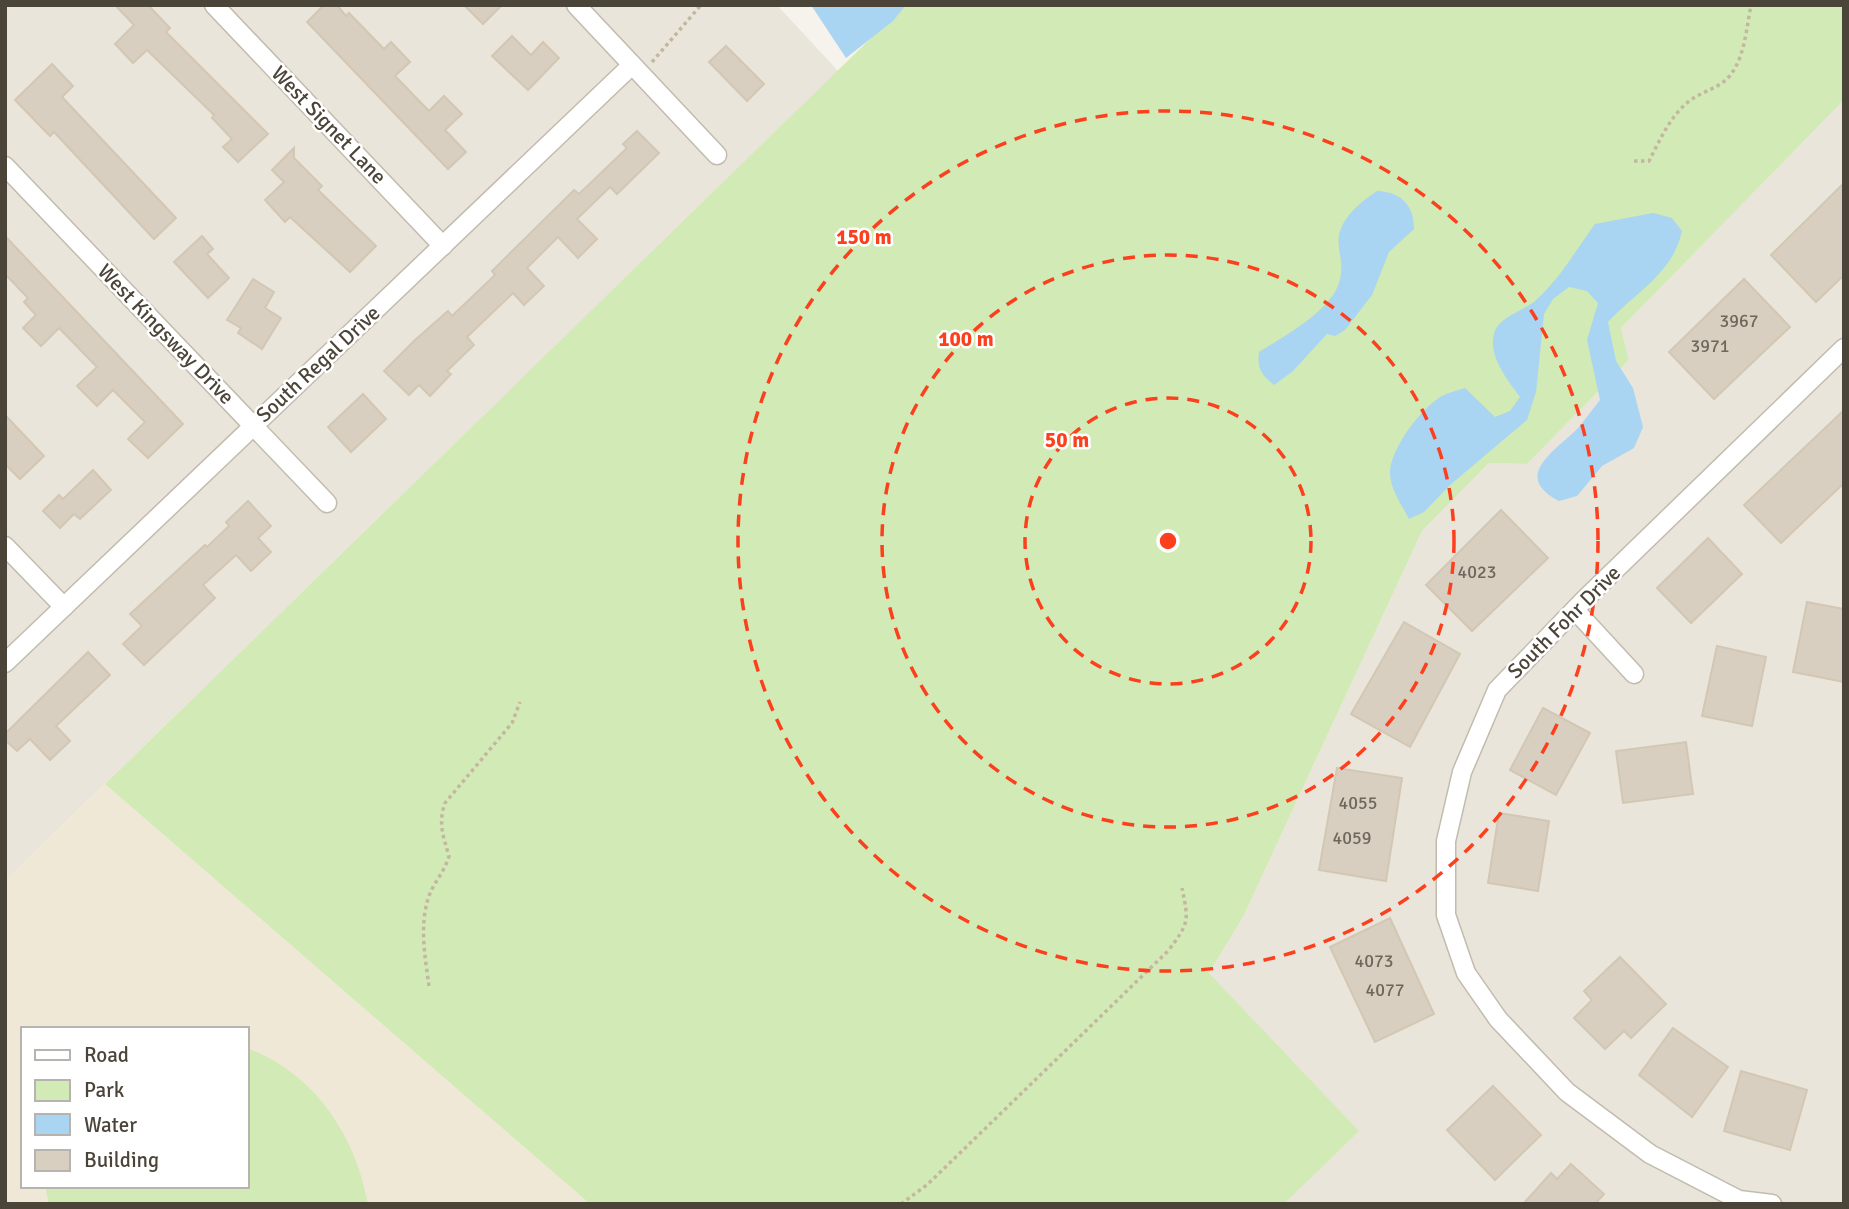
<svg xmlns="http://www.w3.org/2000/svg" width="1849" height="1209" viewBox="0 0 1849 1209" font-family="Signika,sans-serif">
<rect width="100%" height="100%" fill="#f6f3ec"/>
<!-- residential -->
<g fill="#eae5da">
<path d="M 5,5 L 777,5 L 838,71 L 5,881 Z"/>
<path d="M 1844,100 L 1844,1204 L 1284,1204 L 1358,1131 L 1209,973 L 1243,917 L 1422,531 L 1489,463 L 1527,464 L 1629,360 L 1621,328 Z"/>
</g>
<!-- education -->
<path fill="#efe8d6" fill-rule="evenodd" d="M 105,784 L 590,1204 L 5,1204 L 5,881 ZM 23,1029 L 247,1029 L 247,1186 L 23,1186 Z"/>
<!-- green -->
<g fill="#d2eab5">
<path d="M 905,5 L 1844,5 L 1844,100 L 1621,328 L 1629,360 L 1527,464 L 1489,463 L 1422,531 L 1243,917 L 1209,973 L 1359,1131 L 1284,1204 L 590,1204 L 105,784 Z"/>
<path d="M 247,1048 C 314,1073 355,1134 368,1204 L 49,1204 L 45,1186 L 247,1186 Z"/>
</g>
<!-- water -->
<g fill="#a9d4f2">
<path d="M 811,5 L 906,5 L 893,21 L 846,58 Z"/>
<path d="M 1377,191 C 1401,192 1414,205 1414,229 L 1389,252 L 1372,295 L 1345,330 L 1335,336 L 1327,334 L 1293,371 L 1274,385 C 1261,375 1257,368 1259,352 C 1283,337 1325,314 1337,288 C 1347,267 1336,249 1339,235 C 1343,216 1362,201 1377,191 Z"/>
<path d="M 1653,213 L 1672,218 L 1682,231 C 1673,273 1636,292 1608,322 L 1616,361 L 1633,388 L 1643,427 L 1634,448 L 1602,466 L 1577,496 L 1559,501 C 1510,476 1557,450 1579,427 C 1586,418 1593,409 1600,400 L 1587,340 L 1598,303 L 1587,291 L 1569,287 L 1553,299 L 1544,314 L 1536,392 L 1527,420 L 1450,485 L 1424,512 L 1409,519 C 1402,505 1391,491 1390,474 C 1389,450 1423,405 1444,395 C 1450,392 1459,390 1465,388 L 1495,417 L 1510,411 L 1520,397 C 1508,380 1488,357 1494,334 C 1498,317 1522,312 1535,301 C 1559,280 1576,250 1595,224 Z"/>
</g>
<!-- building -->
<g fill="#d8cfc1" stroke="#d3c7b4" stroke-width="2">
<path d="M 115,5 L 148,5 L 170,28 L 166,32 L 268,134 L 238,162 L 223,147 L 232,139 L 212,118 L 214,115 L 147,50 L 133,63 L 115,44 L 134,25 Z"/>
<path d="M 324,5 L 337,5 L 346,16 L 349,13 L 384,49 L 391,42 L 410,62 L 395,76 L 429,111 L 444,96 L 462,114 L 445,130 L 466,152 L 448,169 L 307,22 Z"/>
<path d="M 464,5 L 502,5 L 483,24 Z"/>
<path d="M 512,36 L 531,55 L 543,42 L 559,58 L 528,90 L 492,56 Z"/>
<path d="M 726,46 L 764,84 L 747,101 L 709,62 Z"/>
<path d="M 52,64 L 73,86 L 62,97 L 176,218 L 154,239 L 54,132 L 50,136 L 15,100 Z"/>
<path d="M 637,131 L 659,153 L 617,194 L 610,187 L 577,219 L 597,239 L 578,258 L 558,237 L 527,268 L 544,286 L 524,305 L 513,293 L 467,337 L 474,345 L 447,371 L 451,374 L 430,396 L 419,385 L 409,395 L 384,371 L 415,340 L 448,311 L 452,316 L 495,275 L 492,271 L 574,190 L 579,194 L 627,148 L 623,144 Z"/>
<path d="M 294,148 L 294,158 L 322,186 L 318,190 L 376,246 L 350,272 L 290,217 L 285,222 L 265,200 L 284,182 L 272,170 Z"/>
<path d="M 1844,183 L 1844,275 L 1816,302 L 1771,255 Z"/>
<path d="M 5,236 L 183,424 L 148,458 L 128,439 L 145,422 L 113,390 L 97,406 L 77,386 L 97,367 L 59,328 L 41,346 L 23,328 L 36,315 L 24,302 L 28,298 L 5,274 Z"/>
<path d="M 202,236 L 213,249 L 207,254 L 229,278 L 208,298 L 174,262 Z"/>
<path d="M 253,279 L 274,292 L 265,308 L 281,318 L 262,349 L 238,333 L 241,328 L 227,320 Z"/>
<path d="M 1744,279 L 1790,327 L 1714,399 L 1669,352 Z"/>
<path d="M 363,394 L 386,419 L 351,452 L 328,427 Z"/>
<path d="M 1844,410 L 1844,483 L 1781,543 L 1744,505 Z"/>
<path d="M 5,415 L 44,456 L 20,479 L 5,464 Z"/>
<path d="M 93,470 L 111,490 L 80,519 L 74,514 L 60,528 L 43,511 L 59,495 L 63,499 Z"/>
<path d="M 248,501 L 271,526 L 258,538 L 271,552 L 251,571 L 236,555 L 203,585 L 215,598 L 144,665 L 123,644 L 142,626 L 130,614 L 205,545 L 207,547 L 229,526 L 226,522 Z"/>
<path d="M 1501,510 L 1548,558 L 1472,631 L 1426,585 Z"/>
<path d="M 1708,538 L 1742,574 L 1691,623 L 1657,588 Z"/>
<path d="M 1807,602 L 1844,609 L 1844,682 L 1793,672 Z"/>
<path d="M 1404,622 L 1460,654 L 1410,747 L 1351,714 Z"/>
<path d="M 1717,646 L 1766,657 L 1752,726 L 1702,716 Z"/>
<path d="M 88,652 L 110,675 L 56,726 L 70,741 L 50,760 L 30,739 L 17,751 L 5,740 L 5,734 Z"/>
<path d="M 1543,708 L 1590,733 L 1556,795 L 1510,770 Z"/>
<path d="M 1686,742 L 1693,794 L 1623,803 L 1616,751 Z"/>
<path d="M 1337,768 L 1402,778 L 1386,881 L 1319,870 Z"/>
<path d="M 1499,813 L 1549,821 L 1538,891 L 1488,883 Z"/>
<path d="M 1390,918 L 1434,1014 L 1375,1042 L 1330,947 Z"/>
<path d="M 1620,957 L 1666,1004 L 1631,1038 L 1624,1031 L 1605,1049 L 1574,1018 L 1592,1000 L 1584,991 Z"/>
<path d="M 1673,1028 L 1728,1067 L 1692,1117 L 1639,1075 Z"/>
<path d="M 1741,1071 L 1807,1090 L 1790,1150 L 1724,1131 Z"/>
<path d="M 1493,1086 L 1541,1135 L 1495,1180 L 1447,1130 Z"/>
<path d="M 1571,1164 L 1604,1194 L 1595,1204 L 1523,1204 L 1551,1173 L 1557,1179 Z"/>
</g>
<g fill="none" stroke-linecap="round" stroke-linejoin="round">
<defs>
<g id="street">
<path d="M 214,5 L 443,246"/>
<path d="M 576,5 L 717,155"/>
<path d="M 5,166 L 327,503"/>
<path d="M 5,546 L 64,607"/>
<path d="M 1575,610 L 1634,674"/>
<path d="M 5,663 L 632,65"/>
<path d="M 1772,1204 L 1739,1200 L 1650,1154 L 1567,1092 L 1498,1019 L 1466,973 L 1446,915 L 1446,841 L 1462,772 L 1497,690 L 1584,600 L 1844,348"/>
</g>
</defs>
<!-- street casing -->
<use href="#street" stroke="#c2bbae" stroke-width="21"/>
<!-- path -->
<g stroke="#c4b79f" stroke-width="3.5" stroke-dasharray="3.5 3.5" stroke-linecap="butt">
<path d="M 1843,5 L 1844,6"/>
<path d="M 652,62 L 701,5"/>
<path d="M 1634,161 L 1649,161 C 1660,140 1669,118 1688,102 C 1704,89 1724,89 1735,68 C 1745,51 1747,25 1751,5"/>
<path d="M 429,986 C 425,957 419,924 429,896 C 434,882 445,871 449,856 C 443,836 438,822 445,803 L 512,723 L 520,702"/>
<path d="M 901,1204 L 928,1184 L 1168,951 C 1189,923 1189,922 1182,888"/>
</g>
<!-- street -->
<use href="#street" stroke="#fff" stroke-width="18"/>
</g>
<!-- distance rings -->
<g fill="none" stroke="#fc3f1d" stroke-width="3.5" stroke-dasharray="12 9">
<circle cx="1168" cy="541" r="143"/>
<circle cx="1168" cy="541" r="286"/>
<circle cx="1168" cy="541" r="430"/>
</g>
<g text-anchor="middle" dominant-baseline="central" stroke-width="5" stroke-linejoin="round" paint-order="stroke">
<!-- number labels -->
<g font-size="18" fill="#6e675b">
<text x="1739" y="321">3967</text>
<text x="1710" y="346">3971</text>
<text x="1477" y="572">4023</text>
<text x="1358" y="803">4055</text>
<text x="1352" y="838">4059</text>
<text x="1374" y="961">4073</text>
<text x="1385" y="990">4077</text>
</g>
<!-- street labels -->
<g font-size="21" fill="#4b4439" stroke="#fff">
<text transform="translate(329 125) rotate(46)">West Signet Lane</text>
<text transform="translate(166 334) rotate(46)">West Kingsway Drive</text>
<text transform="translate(318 364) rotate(-43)">South Regal Drive</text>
<text transform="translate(1564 622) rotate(-45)">South Fohr Drive</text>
</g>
</g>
<circle cx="1168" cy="541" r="10" fill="#fc3f1d" stroke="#fff" stroke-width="3.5"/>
<g font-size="21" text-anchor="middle" font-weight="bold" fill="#fc3f1d" stroke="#fff" stroke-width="5" stroke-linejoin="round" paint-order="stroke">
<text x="864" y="244">150 m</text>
<text x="966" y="346">100 m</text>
<text x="1067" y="447">50 m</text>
</g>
<!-- border -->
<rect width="1849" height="1209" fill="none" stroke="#4b4439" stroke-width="14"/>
<!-- legend -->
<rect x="21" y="1027" width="228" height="161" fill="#ffffff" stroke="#b7b4b0" stroke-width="2"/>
<rect x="35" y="1050" width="35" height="10" fill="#ffffff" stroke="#b7b4b0" stroke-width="2"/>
<text x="84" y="1062" font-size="21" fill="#4b4439">Road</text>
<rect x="35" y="1080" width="35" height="21" fill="#d2eab5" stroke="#b7b4b0" stroke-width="2"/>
<text x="84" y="1097" font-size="21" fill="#4b4439">Park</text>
<rect x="35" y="1114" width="35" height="21" fill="#a9d4f2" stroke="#b7b4b0" stroke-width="2"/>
<text x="84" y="1132" font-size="21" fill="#4b4439">Water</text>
<rect x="35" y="1150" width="35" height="21" fill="#d8cfc1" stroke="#b7b4b0" stroke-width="2"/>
<text x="84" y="1167" font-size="21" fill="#4b4439">Building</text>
</svg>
